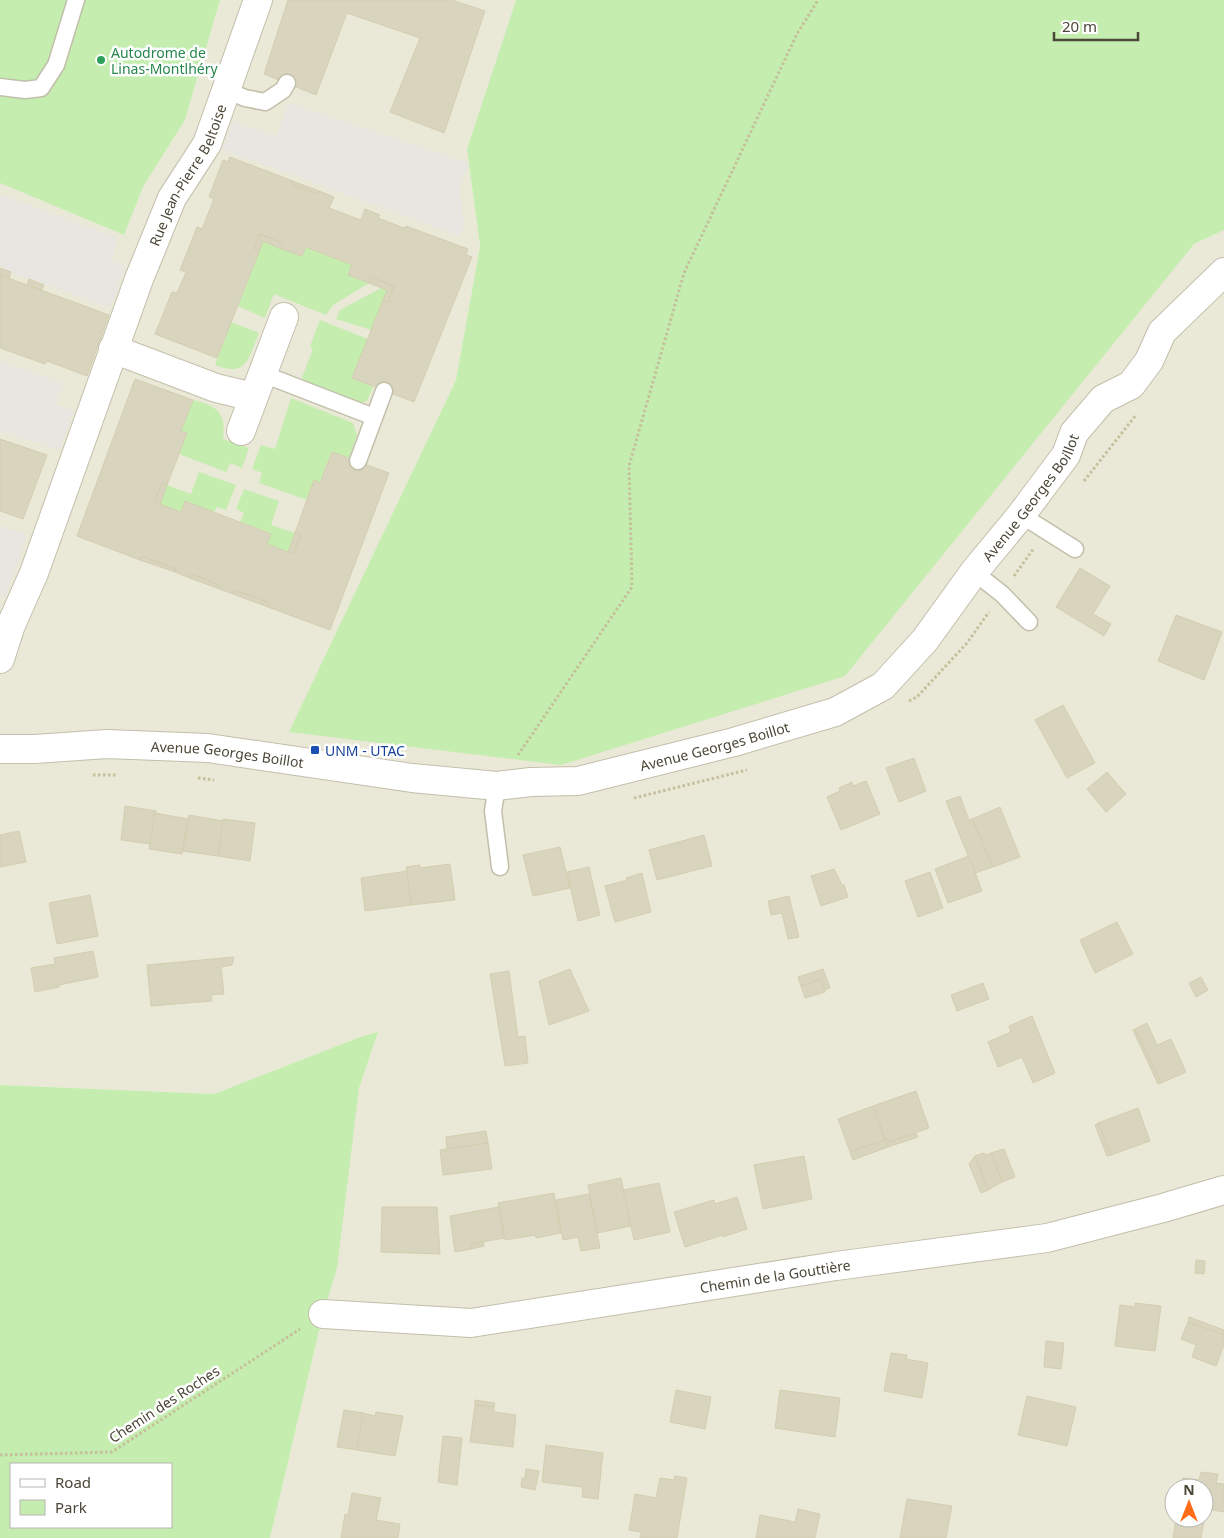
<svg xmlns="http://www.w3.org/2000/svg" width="1224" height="1538" viewBox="0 0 1224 1538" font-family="'Noto Sans',sans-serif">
<rect width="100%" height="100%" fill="#f6f5e9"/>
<!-- residential -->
<path fill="#eae8d7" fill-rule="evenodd" d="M 220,0 L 516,0 L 467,149 L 480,246 L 456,380 L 290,731 L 1194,244 L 1224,230 L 1224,1538 L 270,1538 L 323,1314 L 359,1088 L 378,1032 L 360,1037 L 214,1094 L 0,1085 L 0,183 L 124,235 L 143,187 L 185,120 ZM 1174,1488 L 1204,1488 L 1204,1518 L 1174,1518 Z"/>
<!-- green -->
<g fill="#c4edaf" fill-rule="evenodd">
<path d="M 0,0 L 220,0 L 185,120 L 143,187 L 124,235 L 0,183 Z"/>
<path d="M 516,0 L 1224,0 L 1224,230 L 1194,244 L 845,676 L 561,765 L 289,732 L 456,380 L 480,246 L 467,149 Z"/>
<path d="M 263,241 L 302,256 L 306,247 L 352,265 L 348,275 L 369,283 L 333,305 L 326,315 L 274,294 L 265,318 L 238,306 Z"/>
<path d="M 381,288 L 387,290 L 371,330 L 336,319 L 340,310 Z"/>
<path d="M 320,320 L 368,339 L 352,378 L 373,387 L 367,401 L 360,403 L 301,380 L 313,349 L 310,346 Z"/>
<path d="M 231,322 L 259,333 C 248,358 248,378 215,365 Z"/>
<path d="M 291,398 L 353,423 L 357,435 L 349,458 L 331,452 L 320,483 L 314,480 L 307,500 L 259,483 L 262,473 L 252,469 L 261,445 L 275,449 Z"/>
<path d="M 193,400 C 216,405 227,413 223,439 L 249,448 L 242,468 L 230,463 L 226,472 L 179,454 L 187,433 L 181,431 Z"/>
<path d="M 199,472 L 236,485 L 226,510 L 217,507 L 214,512 L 181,512 L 160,505 L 167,485 L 191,494 Z"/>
<path d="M 244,489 L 279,501 L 271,525 L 295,533 L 288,552 L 267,544 L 271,533 L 240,522 L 244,513 L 236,509 Z"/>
<path d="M 378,1032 L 359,1088 L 337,1268 L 323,1314 L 270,1538 L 0,1538 L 0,1085 L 214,1094 L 360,1037 ZM 11,1464 L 171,1464 L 171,1527 L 11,1527 Z"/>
</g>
<!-- parking -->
<g fill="#e7e6e1">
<path d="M 289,103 L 469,163 L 460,186 L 464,227 L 459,236 L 222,149 L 232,121 L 276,136 Z"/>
<path d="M 0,194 L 118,238 L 111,260 L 125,266 L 111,308 L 0,268 Z"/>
<path d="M 0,361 L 63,383 L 56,405 L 74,411 L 60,450 L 0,431 Z"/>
<path d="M 0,526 L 27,535 L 5,598 L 0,596 Z"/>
</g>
<!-- building -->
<g fill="#d8d4bd" stroke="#d4ceb0">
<path d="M 288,0 L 452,0 L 485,11 L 444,133 L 390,112 L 420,38 L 347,13 L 316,95 L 264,74 Z"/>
<path d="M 230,157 L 293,181 L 292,184 L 318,194 L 319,191 L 334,197 L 329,208 L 361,220 L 365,209 L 380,215 L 378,218 L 404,228 L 406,226 L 468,249 L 466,255 L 472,257 L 414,402 L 352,378 L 383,300 L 388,302 L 394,286 L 371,277 L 369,283 L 348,275 L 352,265 L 306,247 L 302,256 L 281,249 L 283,243 L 260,234 L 254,249 L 259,252 L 217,358 L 155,334 L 172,292 L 177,293 L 186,272 L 180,270 L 197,227 L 202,229 L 214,199 L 209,197 L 223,160 L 228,162 Z"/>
<path d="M 293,181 L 319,191 L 318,194 L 292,184 Z"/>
<path d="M 260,234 L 283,243 L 281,249 L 263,241 L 259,252 L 254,249 Z"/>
<path d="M 0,268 L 11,272 L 9,278 L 0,275 Z"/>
<path d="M 0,275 L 109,315 L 87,376 L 47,361 L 45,364 L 0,348 Z"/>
<path d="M 371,277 L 394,286 L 388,302 L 383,300 L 387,290 L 369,283 Z"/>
<path d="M 29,279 L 44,285 L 42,290 L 27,285 Z"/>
<path d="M 135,379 L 193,400 L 181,431 L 187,433 L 167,485 L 162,483 L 154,502 L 181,512 L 185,501 L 271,534 L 267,544 L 293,554 L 301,535 L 295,533 L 314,480 L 320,483 L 332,452 L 389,473 L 330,630 L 268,607 L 269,603 L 234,590 L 233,594 L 217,588 L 219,585 L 192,574 L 190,578 L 175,572 L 176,569 L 141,556 L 140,560 L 77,536 Z"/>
<path d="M 0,439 L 47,455 L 23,519 L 0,511 Z"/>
<path d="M 162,483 L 167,485 L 160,505 L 154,502 Z"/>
<path d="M 295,533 L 301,535 L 293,554 L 288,552 Z"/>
<path d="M 141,556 L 176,569 L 175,572 L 140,560 Z"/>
<path d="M 1080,568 L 1110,586 L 1093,614 L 1111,624 L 1104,636 L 1056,607 Z"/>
<path d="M 192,574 L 219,585 L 217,588 L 190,578 Z"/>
<path d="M 234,590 L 269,603 L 268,607 L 233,594 Z"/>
<path d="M 1176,615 L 1222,632 L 1204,680 L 1158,661 Z"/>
<path d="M 1063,705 L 1095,763 L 1067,778 L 1035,720 Z"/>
<path d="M 914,758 L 926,791 L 899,802 L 886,768 Z"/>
<path d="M 1107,772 L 1126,794 L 1106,812 L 1087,789 Z"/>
<path d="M 866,781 L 880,814 L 841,830 L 827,797 L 840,791 L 839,788 L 852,782 L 853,786 Z"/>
<path d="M 960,796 L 969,820 L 972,819 L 993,867 L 975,873 L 946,801 Z"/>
<path d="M 125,806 L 156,811 L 150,844 L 121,840 Z"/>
<path d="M 1000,807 L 1020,857 L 993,867 L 972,819 Z"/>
<path d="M 155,813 L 188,819 L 182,854 L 149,849 Z"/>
<path d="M 189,815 L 223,821 L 218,856 L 183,851 Z"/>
<path d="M 223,819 L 255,823 L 250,861 L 218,856 Z"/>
<path d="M 19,831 L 26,862 L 0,867 L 0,835 Z"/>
<path d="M 704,835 L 712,866 L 657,880 L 649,850 Z"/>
<path d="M 560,847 L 570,888 L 533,896 L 523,855 Z"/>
<path d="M 969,856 L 982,891 L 948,903 L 935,869 Z"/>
<path d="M 450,864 L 455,900 L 411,905 L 406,867 L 420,865 L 420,868 Z"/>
<path d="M 589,867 L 600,915 L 578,921 L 567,872 Z"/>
<path d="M 834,869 L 842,885 L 844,885 L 848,897 L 821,906 L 811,876 Z"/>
<path d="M 407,871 L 411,905 L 365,911 L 361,878 Z"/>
<path d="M 930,872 L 943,908 L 918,917 L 905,881 Z"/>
<path d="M 642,873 L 651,912 L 615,922 L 605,886 L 627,880 L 626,878 Z"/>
<path d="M 90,895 L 98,936 L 57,944 L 49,903 Z"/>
<path d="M 789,896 L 799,937 L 788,939 L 782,913 L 771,915 L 768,901 Z"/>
<path d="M 1117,922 L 1133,954 L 1095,973 L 1080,940 Z"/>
<path d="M 93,951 L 98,977 L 59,985 L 59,987 L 35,992 L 31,968 L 55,964 L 54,958 Z"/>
<path d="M 234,957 L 232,965 L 221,967 L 224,994 L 211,995 L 212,1001 L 151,1006 L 147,965 Z"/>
<path d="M 570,969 L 589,1011 L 549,1025 L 539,981 Z"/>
<path d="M 823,969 L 830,988 L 824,990 L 821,979 L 801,986 L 798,977 Z"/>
<path d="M 509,971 L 518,1037 L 525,1036 L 528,1063 L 505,1066 L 490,974 Z"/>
<path d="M 1201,977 L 1208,990 L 1196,997 L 1189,983 Z"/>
<path d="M 821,979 L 825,992 L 805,998 L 801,986 Z"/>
<path d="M 983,983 L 989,999 L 957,1011 L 951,995 Z"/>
<path d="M 1032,1016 L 1055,1073 L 1033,1083 L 1022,1057 L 998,1067 L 988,1042 L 1011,1032 L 1009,1026 Z"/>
<path d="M 1147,1023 L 1157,1045 L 1171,1039 L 1186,1072 L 1161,1083 L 1135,1029 Z"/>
<path d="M 1135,1029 L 1161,1083 L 1158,1084 L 1133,1030 Z"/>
<path d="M 916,1091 L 929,1128 L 889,1142 L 887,1139 L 885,1140 L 873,1106 Z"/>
<path d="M 873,1106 L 885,1140 L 850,1152 L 838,1119 Z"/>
<path d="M 1138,1108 L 1150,1141 L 1111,1155 L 1098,1123 Z"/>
<path d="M 1098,1123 L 1111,1155 L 1107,1156 L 1095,1125 Z"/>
<path d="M 486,1131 L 488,1143 L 447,1149 L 446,1137 Z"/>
<path d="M 916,1133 L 918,1137 L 888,1147 L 885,1140 L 887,1139 L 889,1142 Z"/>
<path d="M 885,1140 L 888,1147 L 853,1160 L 850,1152 Z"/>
<path d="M 488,1143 L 492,1169 L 443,1175 L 440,1150 Z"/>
<path d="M 1004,1149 L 1015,1177 L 1002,1182 L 991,1153 Z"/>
<path d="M 983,1153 L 987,1155 L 991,1153 L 1002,1182 L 988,1190 L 975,1156 Z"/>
<path d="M 804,1156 L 812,1199 L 763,1209 L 754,1165 Z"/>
<path d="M 975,1156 L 988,1190 L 981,1193 L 969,1164 Z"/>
<path d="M 621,1178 L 631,1226 L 597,1233 L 588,1185 Z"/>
<path d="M 659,1183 L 670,1232 L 634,1240 L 623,1190 Z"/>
<path d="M 554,1193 L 561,1233 L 536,1238 L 535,1235 L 505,1240 L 498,1203 Z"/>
<path d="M 589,1194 L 600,1248 L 581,1251 L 578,1237 L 563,1240 L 556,1200 Z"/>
<path d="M 737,1197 L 747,1229 L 723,1237 L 723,1235 L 685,1247 L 674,1212 L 714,1200 L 715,1204 Z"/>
<path d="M 382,1207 L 437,1207 L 440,1254 L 381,1252 Z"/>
<path d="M 499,1207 L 504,1238 L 471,1244 L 471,1249 L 455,1252 L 450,1216 Z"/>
<path d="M 483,1242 L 484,1246 L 471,1249 L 471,1244 Z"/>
<path d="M 1196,1260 L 1205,1261 L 1204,1274 L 1195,1273 Z"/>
<path d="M 1135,1303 L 1161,1306 L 1155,1351 L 1115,1346 L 1120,1305 L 1135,1307 Z"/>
<path d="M 1189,1317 L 1224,1330 L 1224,1335 L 1188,1322 Z"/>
<path d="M 1188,1322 L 1224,1335 L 1224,1345 L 1216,1366 L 1192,1357 L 1196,1345 L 1181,1339 Z"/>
<path d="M 1046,1341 L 1064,1343 L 1061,1369 L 1044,1367 Z"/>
<path d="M 891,1353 L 907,1355 L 906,1359 L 928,1363 L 922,1398 L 884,1391 Z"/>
<path d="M 676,1390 L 711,1397 L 705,1429 L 670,1422 Z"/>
<path d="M 780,1390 L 840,1398 L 835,1437 L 775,1428 Z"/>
<path d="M 1027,1396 L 1076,1407 L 1067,1446 L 1018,1435 Z"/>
<path d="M 475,1400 L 495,1403 L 494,1407 L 475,1405 Z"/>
<path d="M 475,1405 L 494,1407 L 494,1412 L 516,1415 L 513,1447 L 470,1442 Z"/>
<path d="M 344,1410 L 363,1413 L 357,1450 L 337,1447 Z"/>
<path d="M 376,1412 L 403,1416 L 395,1456 L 357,1450 L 363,1413 L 375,1416 Z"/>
<path d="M 443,1436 L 462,1438 L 457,1485 L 438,1482 Z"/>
<path d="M 546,1445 L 603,1453 L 598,1499 L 582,1497 L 583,1487 L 542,1482 Z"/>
<path d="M 526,1469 L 539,1471 L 535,1490 L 521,1487 L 522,1478 L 525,1478 Z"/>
<path d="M 1201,1472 L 1218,1474 L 1216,1483 L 1224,1484 L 1224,1512 L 1206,1509 L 1201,1538 L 1173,1538 L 1176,1518 L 1204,1518 L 1204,1488 L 1181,1488 L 1183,1478 L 1199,1480 Z"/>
<path d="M 675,1476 L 687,1478 L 677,1538 L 640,1538 L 641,1532 L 629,1530 L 635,1494 L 656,1498 L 660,1478 L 674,1480 Z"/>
<path d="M 352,1493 L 381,1498 L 376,1520 L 400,1524 L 398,1538 L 341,1538 L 345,1514 L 348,1515 Z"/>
<path d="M 907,1499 L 952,1506 L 946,1538 L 900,1538 Z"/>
<path d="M 798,1509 L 820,1514 L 815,1538 L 756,1538 L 760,1515 L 795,1522 Z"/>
</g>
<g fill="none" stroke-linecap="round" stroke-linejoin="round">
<defs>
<g id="lane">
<path d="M 0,87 L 25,90 L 41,88 L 56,65 L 76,0"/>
<path d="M 226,90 L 245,98 L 265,102 L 283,90 L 287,83"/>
<path d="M 263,374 L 374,417"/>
<path d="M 358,461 L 384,391"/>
<path d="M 1021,515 L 1075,549"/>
<path d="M 974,572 L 1002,594 L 1029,622"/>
<path d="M 497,786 L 493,811 L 500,867"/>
</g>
<g id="street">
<path d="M 113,349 L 216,388 L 253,397"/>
<path d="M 241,431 L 284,317"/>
<path id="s1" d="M 0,659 L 11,625 L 34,573 L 139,279 L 172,198 L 207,144 L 258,0"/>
<path id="s2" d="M 0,749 L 35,749 L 107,744 L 208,748 L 412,778 L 497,786 L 531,782 L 578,781 L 734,742 L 835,712 L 883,686 L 925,640 L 974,572 L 1021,515 L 1066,455 L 1074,433 L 1103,399 L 1131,385 L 1149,361 L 1162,332 L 1224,272"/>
<path id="s3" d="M 323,1314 L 471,1323 L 836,1266 L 1047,1238 L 1163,1208 L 1224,1190"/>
</g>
</defs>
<!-- lane casing -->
<use href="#lane" stroke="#c2bfab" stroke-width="19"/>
<!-- street casing -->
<use href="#street" stroke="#c2bfab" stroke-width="30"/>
<!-- path -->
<g stroke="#c5bf9b" stroke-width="3" stroke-dasharray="2.5 2.5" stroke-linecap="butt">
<path d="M 1084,481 L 1136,415"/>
<path d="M 1014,576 L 1034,548"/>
<path d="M 909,701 L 917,697 L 967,643 L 989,612"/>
<path d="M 518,755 L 632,587 L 629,466 L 684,273 L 797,34 L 818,0"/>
<path d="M 93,775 L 117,775"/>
<path d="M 198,778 L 214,780"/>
<path d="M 634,798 L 747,770"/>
<path d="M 0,1455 L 112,1452 L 300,1329"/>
</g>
<!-- lane -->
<use href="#lane" stroke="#fff" stroke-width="16"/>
<!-- street -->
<use href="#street" stroke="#fff" stroke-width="28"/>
</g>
<!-- markers -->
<circle fill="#2e9e5b" stroke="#fff" stroke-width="2" cx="101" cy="60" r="5"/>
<rect fill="#1a4fb4" stroke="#fff" stroke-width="2" x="310" y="745" width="10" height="10" rx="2.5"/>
<g text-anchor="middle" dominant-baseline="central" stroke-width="5" stroke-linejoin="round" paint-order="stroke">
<!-- leisure labels -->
<g font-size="14" fill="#27864d" stroke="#fff" text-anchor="start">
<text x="111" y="52">Autodrome de<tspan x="111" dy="16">Linas-Montlhéry</tspan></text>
</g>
<!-- street labels -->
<g font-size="14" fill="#4a4737" stroke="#fff">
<text stroke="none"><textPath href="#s1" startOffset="520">Rue Jean-Pierre Beltoise</textPath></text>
<text stroke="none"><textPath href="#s2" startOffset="1142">Avenue Georges Boillot</textPath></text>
<text stroke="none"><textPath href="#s2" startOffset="722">Avenue Georges Boillot</textPath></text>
<text stroke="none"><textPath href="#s2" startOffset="228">Avenue Georges Boillot</textPath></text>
<text stroke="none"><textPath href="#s3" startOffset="456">Chemin de la Gouttière</textPath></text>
<text transform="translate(164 1404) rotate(-33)">Chemin des Roches</text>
</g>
<!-- transit labels -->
<g font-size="14" fill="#164399" stroke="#fff" text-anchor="start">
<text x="325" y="750">UNM - UTAC</text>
</g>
</g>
<!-- legend -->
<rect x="10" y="1463" width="162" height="65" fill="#ffffff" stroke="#b7b5af"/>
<rect x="20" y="1479" width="25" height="8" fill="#ffffff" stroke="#b7b5af"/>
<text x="55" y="1488" font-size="15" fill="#4a4737">Road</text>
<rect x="20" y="1500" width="25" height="15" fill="#c4edaf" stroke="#b7b5af"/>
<text x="55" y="1513" font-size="15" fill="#4a4737">Park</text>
<!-- north arrow -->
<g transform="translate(1189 1503)"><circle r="24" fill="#ffffff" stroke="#b7b5af"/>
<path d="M0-4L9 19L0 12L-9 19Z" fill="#ff6c17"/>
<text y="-8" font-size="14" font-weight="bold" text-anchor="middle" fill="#4a4737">N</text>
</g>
<!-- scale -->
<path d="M1054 32v8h84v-8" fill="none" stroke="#4a4737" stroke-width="2.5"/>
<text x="1062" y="32" font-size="15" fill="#4a4737" stroke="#ffffff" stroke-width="4" paint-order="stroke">20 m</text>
</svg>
